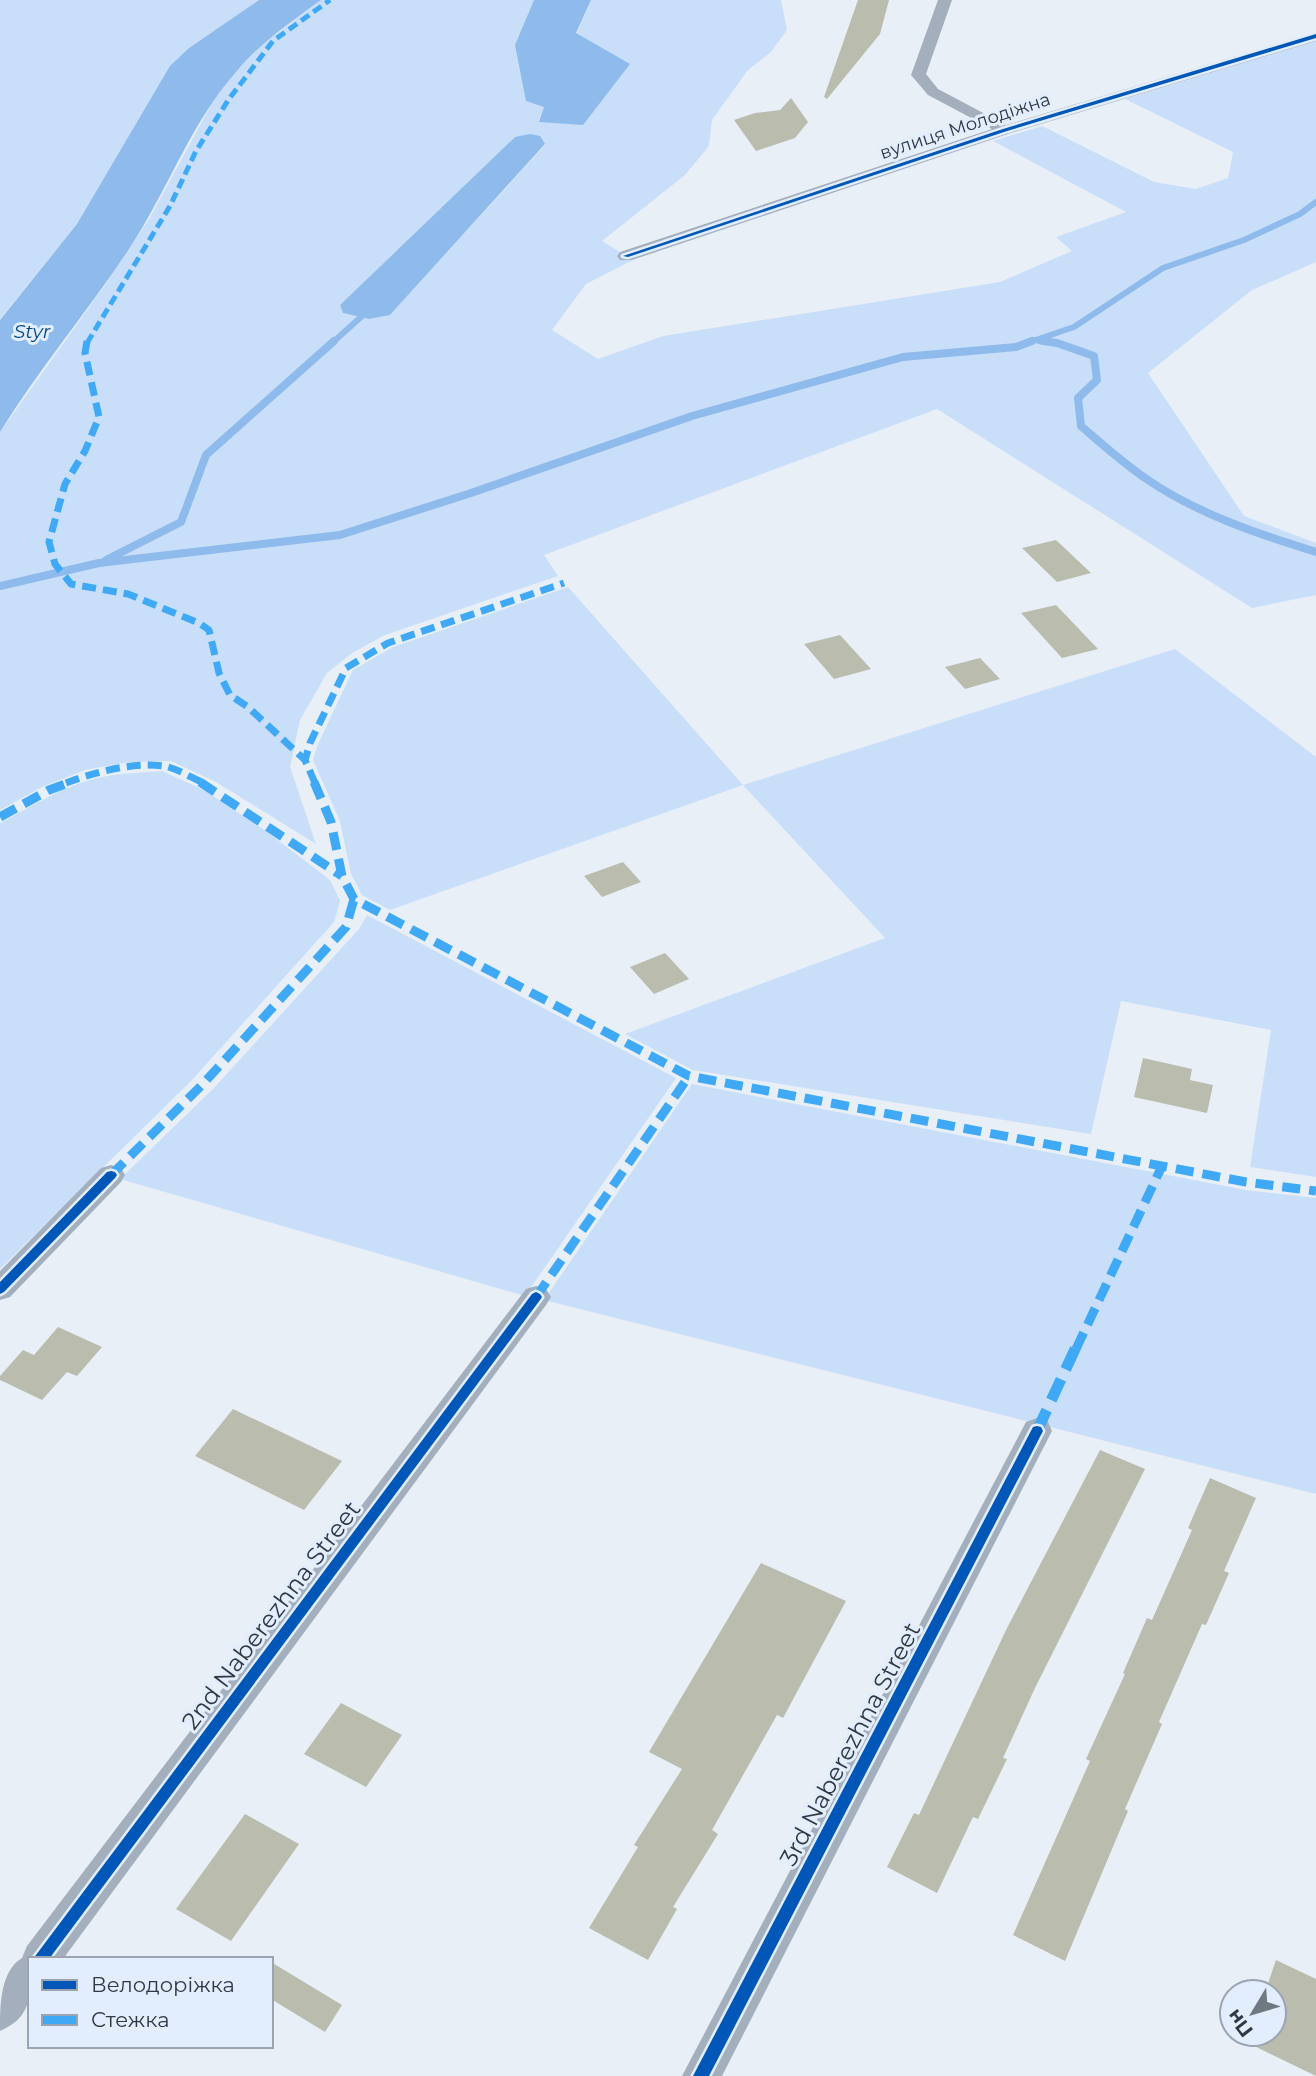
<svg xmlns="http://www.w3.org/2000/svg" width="1316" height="2076" viewBox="0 0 1316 2076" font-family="Montserrat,sans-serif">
<rect width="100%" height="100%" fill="#e8eff7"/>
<!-- green -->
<g fill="#c9dff9" fill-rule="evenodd">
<path d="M 0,0 L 259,0 L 189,48 L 138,124 L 77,224 L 0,319 Z"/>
<path d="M 321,0 L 534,0 L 515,45 L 544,107 L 539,121 L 591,0 L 781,0 L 787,30 L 771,52 L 748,70 L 712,120 L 709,146 L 685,175 L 602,241 L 633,260 L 586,284 L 552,330 L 598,359 L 663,336 L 1000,282 L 1072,251 L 1056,237 L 1126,212 L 993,141 L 1042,126 L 1154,182 L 1196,189 L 1228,178 L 1233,152 L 1125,99 L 1316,41 L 1316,262 L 1252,290 L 1148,373 L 1244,516 L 1316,543 L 1316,595 L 1252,608 L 937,409 L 544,555 L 558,576 L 385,635 L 352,653 L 327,673 L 300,720 L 290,767 L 316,844 L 216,782 L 171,761 L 129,762 L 85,770 L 44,786 L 0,810 L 0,432 L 105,285 L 149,219 L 212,103 L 235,72 L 264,43 ZM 515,137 L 545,145 L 390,315 L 369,319 L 343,313 L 340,305 Z"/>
<path d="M 568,587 L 743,785 L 1175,649 L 1316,757 L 1316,1177 L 1250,1167 L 1271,1030 L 1121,1001 L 1091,1134 L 693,1070 L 625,1034 L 885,938 L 743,785 L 390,910 L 362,895 L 351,874 L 340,821 L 313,760 L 318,744 L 353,670 L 393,647 Z"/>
<path d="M 162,771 L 204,790 L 266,831 L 330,880 L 340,901 L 334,922 L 192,1080 L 0,1269 L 0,823 C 29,808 58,789 90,780 C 113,773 138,773 162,771 Z"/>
<path d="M 367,915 L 676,1078 L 525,1296 L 120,1179 L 213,1089 L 359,929 Z"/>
<path d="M 692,1084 L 1246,1190 L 1316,1198 L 1316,1494 L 544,1300 Z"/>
</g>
<!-- water -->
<g fill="#8ebaec">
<path d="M 259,0 L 321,0 C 291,22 260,43 236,72 C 190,124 167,192 129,249 C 88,311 39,369 0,432 L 0,320 L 77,224 L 170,66 L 189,48 Z"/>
<path d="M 534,0 L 591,0 L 576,33 L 630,64 L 583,125 L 539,122 L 544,107 L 526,101 L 515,45 Z"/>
<path d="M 530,134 L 540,136 L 545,144 L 390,315 L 369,319 L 343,313 L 340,305 L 515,137 Z"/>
</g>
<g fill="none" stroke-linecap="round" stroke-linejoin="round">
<!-- stream-far1 -->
<g stroke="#8ebaec" stroke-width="6">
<path d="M 1039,341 L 1058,343"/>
<path d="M 332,343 L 361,317"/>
<path d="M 1027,343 L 1074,327 L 1163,268 L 1244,240 L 1300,214 L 1316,202"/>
</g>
<!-- stream -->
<g stroke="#8ebaec" stroke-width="8">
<path d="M 1043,341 L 1057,343 L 1094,356 L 1097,380 L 1078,398 L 1081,426 C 1103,445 1124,464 1148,480 C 1198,514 1258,534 1316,552"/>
<path d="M 106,560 L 181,522 L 206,455 L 334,341"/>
<path d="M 0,586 L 99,563 L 340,535 L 471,493 L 692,416 L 903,357 L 1016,347 L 1032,341"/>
</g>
</g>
<!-- building -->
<g fill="#babdae">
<path d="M 858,0 L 889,0 L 880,34 L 827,99 L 824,97 Z"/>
<path d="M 791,98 L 808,122 L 795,138 L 756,151 L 734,120 L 755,113 L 780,110 Z"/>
<path d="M 1056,540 L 1091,573 L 1057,582 L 1022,548 Z"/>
<path d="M 1056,605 L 1098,649 L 1062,658 L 1021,613 Z"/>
<path d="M 840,635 L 871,669 L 834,679 L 804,644 Z"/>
<path d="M 980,658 L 1000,679 L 965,689 L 945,667 Z"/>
<path d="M 623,862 L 641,882 L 602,897 L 584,876 Z"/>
<path d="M 665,953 L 689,979 L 654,994 L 630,967 Z"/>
<path d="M 1143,1058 L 1192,1069 L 1190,1080 L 1213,1085 L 1207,1113 L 1134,1097 Z"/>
<path d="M 58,1327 L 102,1347 L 77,1376 L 67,1372 L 42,1400 L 0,1380 L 0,1376 L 23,1350 L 34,1355 Z"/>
<path d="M 233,1409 L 342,1461 L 304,1510 L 195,1456 Z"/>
<path d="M 1100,1450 L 1145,1469 L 1035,1688 L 1003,1758 L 1007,1759 L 978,1819 L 973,1817 L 937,1893 L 887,1867 L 914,1813 L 919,1815 L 1007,1628 Z"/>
<path d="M 1210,1478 L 1256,1498 L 1224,1571 L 1229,1573 L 1206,1625 L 1202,1624 L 1159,1722 L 1162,1724 L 1125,1809 L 1128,1811 L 1065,1961 L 1013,1935 L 1090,1761 L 1086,1759 L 1125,1674 L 1123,1673 L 1147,1618 L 1152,1620 L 1192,1530 L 1188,1528 Z"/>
<path d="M 761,1563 L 846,1601 L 783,1718 L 777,1715 L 712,1830 L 718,1834 L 673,1907 L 677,1909 L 648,1960 L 589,1928 L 638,1847 L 634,1845 L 682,1769 L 649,1752 Z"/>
<path d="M 341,1703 L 402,1735 L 366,1787 L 304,1754 Z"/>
<path d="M 245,1814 L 299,1844 L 231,1941 L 176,1909 Z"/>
<path d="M 1276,1960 L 1316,1979 L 1316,2076 L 1246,2042 L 1249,2034 L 1274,2034 L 1274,1992 L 1265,1992 Z"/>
<path d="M 271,1962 L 342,2005 L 325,2032 L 271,1999 Z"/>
</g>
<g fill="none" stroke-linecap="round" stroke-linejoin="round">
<!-- minor -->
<g fill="#a4afbd" fill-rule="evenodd">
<path d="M 938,0 L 952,0 L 926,74 L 938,89 L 1006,125 L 1316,32 L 1316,41 L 1011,133 L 632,260 L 620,260 L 617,256 L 620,252 L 992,129 L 928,95 L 911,75 Z"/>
<path d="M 111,1165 L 121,1168 L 125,1175 L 121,1182 L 10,1297 L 0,1300 L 0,1271 L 101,1168 Z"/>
<path d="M 536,1286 L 546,1289 L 551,1297 L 546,1305 L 63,1959 L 30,1959 C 30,1991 35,2016 0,2031 C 0,2006 0,1971 22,1958 L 27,1946 L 526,1289 Z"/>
<path d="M 1037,1418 L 1048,1422 L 1052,1431 L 722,2076 L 682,2076 L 1026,1422 Z"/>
</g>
<!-- quiet-far3 -->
<path stroke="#3fa9f5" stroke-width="5" stroke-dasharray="10 5" stroke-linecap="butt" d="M 87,343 L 170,206 L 196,151 L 229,99 L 273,41 L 330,0"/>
<!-- quiet-far2 -->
<g stroke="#3fa9f5" stroke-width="7" stroke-dasharray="14 7" stroke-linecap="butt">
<path d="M 87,341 L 85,353 L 99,417 L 85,451 L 65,484 L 49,542 L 55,564 L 71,584 L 128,594 L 199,623 L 209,630 L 219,673 L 230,695 L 248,707 L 305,760"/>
<path d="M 66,783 C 95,772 132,762 164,766 C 176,768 192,778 204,783"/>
<path d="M 315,783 L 305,760 L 310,743 L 346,668 L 388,643 L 564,583"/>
</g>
<!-- quiet-far1 -->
<g stroke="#3fa9f5" stroke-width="9" stroke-dasharray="18 9" stroke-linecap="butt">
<path d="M 200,782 L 342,876"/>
<path d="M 314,782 L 331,822 L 342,876 L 354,899 L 689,1076 L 1246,1182 L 1316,1191"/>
<path d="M 0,817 L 49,790 L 71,782"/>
<path d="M 111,1175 L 202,1085 L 346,927 L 354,899"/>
<path d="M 536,1297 L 689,1076"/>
<path d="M 1076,1349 L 1162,1166"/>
</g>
<!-- quiet -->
<path stroke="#3fa9f5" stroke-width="11" stroke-dasharray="23 11" stroke-linecap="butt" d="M 1037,1431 L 1076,1347"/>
<defs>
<g id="cycleway">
<path d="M 1316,34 L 1316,38 L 1007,131 L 628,257 L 623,256 L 1003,129 Z"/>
<path d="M 111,1171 L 115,1172 L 117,1175 L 115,1178 L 4,1292 L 0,1294 L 0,1282 L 107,1172 Z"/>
<path d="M 536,1292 L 540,1294 L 542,1297 L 540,1300 L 49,1959 L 33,1959 L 532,1294 Z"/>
<path d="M 1037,1426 L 1041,1427 L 1043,1431 L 709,2076 L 693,2076 L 1033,1427 Z"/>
</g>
</defs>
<!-- cycleway casing -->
<use href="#cycleway" stroke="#e2eefd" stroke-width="5"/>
<!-- cycleway -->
<use href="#cycleway" fill="#0057b8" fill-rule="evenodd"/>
</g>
<g text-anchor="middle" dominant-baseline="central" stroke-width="6" stroke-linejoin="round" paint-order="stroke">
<!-- far-street labels -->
<g font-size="18" fill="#303842" stroke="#e2eefd">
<text transform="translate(965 126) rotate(-18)">вулиця Молодіжна</text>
</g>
<!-- far-water labels -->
<g font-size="19" font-style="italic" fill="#024684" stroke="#e2eefd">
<text x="32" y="331">Styr</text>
</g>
<!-- near-street labels -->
<g font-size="24" fill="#303842" stroke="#e2eefd">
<text transform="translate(271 1615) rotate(-53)">2nd Naberezhna Street</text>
<text transform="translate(850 1744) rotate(-62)">3rd Naberezhna Street</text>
</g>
</g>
<!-- legend -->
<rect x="28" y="1957" width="245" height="91" fill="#e2eefd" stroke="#9ba5b2" stroke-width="2"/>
<rect x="42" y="1980" width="35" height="10" fill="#0057b8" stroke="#9ba5b2" stroke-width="2"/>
<text x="91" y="1992" font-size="21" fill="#303842">Велодоріжка</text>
<rect x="42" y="2015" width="35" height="10" fill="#3fa9f5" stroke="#9ba5b2" stroke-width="2"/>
<text x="91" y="2027" font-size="21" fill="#303842">Стежка</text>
<!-- north arrow -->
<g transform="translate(1253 2013) rotate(232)"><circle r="33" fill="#e2eefd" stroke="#9ba5b2" stroke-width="2"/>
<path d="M0-5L12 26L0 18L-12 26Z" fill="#707881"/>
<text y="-10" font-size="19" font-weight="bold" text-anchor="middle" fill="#303842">Пн</text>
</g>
</svg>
